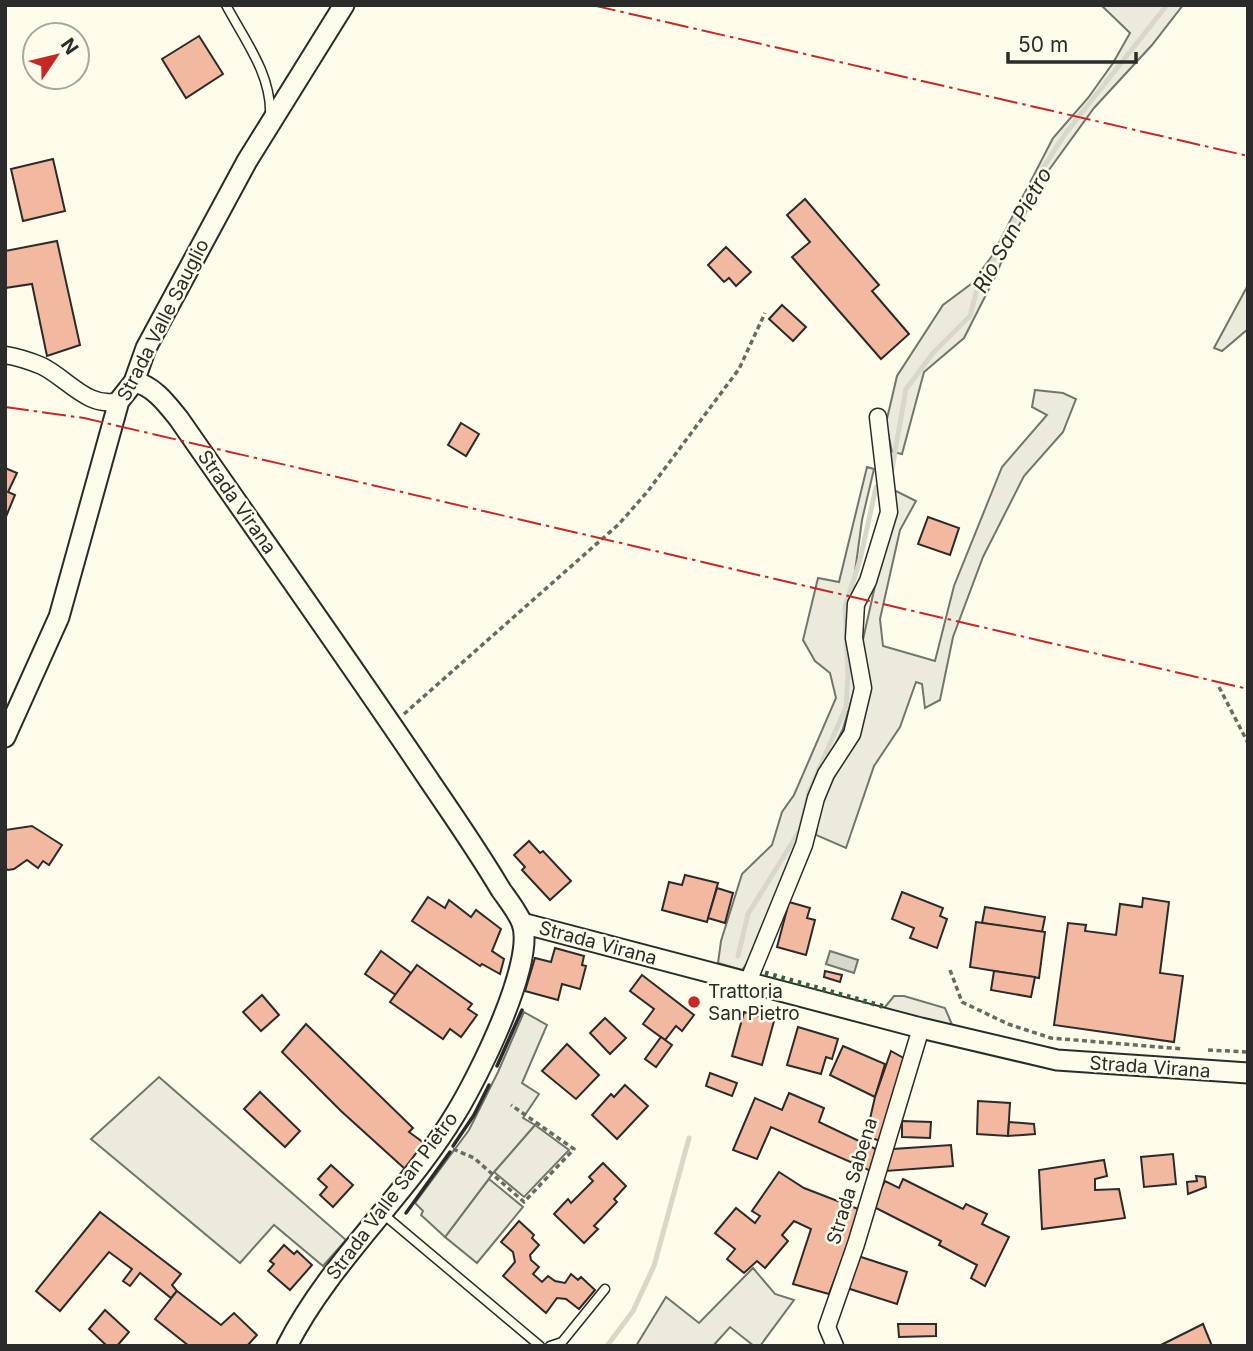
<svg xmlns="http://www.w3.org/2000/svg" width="1253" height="1351" viewBox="0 0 1253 1351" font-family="Inter,sans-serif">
<rect width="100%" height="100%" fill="#fdfbea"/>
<!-- green -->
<g fill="#ecebdb" stroke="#74746e" stroke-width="2">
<path d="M 1101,5 L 1183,5 L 1152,45 L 1094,108 L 1046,174 L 1008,246 L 996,275 L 964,338 L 924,372 L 902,454 L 892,452 L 886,423 L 897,376 L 943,305 L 971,284 L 992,256 L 1053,138 L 1088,98 L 1113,63 L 1130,33 Z"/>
<path d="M 1248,285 L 1248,329 L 1222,351 L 1214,348 Z"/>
<path d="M 1035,390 L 1063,393 L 1076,399 L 1063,432 L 1024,476 L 983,557 L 953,637 L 940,700 L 925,708 L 922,684 L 916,682 L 900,727 L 874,766 L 846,848 L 816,835 L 820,801 L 854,738 L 862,644 L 885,541 L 897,510 L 894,490 L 916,501 L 900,530 L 880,619 L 883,646 L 935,661 L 954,586 L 1002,467 L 1047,415 L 1032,407 Z"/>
<path d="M 867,467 L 874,469 L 862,520 L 854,579 L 849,641 L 857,681 L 843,729 L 822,772 L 803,831 L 750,959 L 742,970 L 718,963 L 721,941 L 742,874 L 772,845 L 782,812 L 794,795 L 836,698 L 830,673 L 815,661 L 803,640 L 818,578 L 839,582 Z"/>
<path d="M 159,1077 L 346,1240 L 323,1266 L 274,1225 L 240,1263 L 91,1139 Z"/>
<path d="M 535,1125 L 569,1150 L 524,1197 L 494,1172 Z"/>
<path d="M 489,1179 L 523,1207 L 477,1263 L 445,1237 Z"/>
<path d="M 753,1268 L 775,1294 L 794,1300 L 760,1346 L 754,1346 L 730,1327 L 713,1346 L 636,1346 L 666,1297 L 699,1323 Z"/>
</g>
<!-- parking -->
<g fill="#eceadb" stroke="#74746e" stroke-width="2">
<path d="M 894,996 L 904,996 L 945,1008 L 953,1027 L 882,1018 L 885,1007 Z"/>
<path d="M 524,1012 L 547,1025 L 522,1083 L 539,1094 L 523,1118 L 535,1125 L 494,1172 L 445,1237 L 421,1215 L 423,1211 L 415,1203 L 469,1130 L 498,1072 Z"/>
</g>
<!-- water -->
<path fill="#d8d7c9" stroke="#74746e" stroke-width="2" d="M 830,951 L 858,960 L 854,973 L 826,964 Z"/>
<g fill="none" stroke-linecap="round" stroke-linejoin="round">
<!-- stream -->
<g stroke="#d8d7c9" stroke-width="5">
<path d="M 892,469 L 906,389 L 933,353 L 970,316 L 976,293 L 1039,174 L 1065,134 L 1167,5"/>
<path d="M 738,956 L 748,914 L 800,830 L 809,792 L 846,707 L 848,675 L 845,607 L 860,560 L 876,487"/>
<path d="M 607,1346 L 633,1311 L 654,1266 L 689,1138"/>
</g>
</g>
<!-- building -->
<g fill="#f2b8a0" stroke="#2b2b2b" stroke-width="2">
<path d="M 199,36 L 223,74 L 186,98 L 162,59 Z"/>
<path d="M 53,159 L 65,211 L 23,221 L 11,169 Z"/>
<path d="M 805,199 L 879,285 L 872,291 L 909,334 L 881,359 L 792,257 L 810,242 L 787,215 Z"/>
<path d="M 57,241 L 80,345 L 47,356 L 32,284 L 5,288 L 5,251 Z"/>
<path d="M 726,247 L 751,272 L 736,286 L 729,278 L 724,282 L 708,265 Z"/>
<path d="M 782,305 L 806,327 L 793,341 L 769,319 Z"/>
<path d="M 461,423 L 479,434 L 466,456 L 448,445 Z"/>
<path d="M 5,468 L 17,473 L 8,492 L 15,495 L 5,519 Z"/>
<path d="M 928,517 L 959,528 L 950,555 L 918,544 Z"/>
<path d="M 32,826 L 62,845 L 49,865 L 43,861 L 38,868 L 27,860 L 14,869 L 8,870 L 5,868 L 5,830 Z"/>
<path d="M 529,841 L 540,853 L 543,851 L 571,881 L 550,900 L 522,870 L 525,867 L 514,855 Z"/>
<path d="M 685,875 L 718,883 L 707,922 L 662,910 L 669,882 L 682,885 Z"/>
<path d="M 717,888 L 733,893 L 725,923 L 708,918 Z"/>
<path d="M 902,892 L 943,908 L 940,916 L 947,919 L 937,948 L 910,938 L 914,928 L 892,919 Z"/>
<path d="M 428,897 L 445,908 L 449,900 L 471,917 L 476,910 L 501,929 L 492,951 L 504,959 L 500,974 L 482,964 L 480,966 L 412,921 Z"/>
<path d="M 1143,898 L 1169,902 L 1160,973 L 1183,976 L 1174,1042 L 1054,1025 L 1068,923 L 1086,925 L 1085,931 L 1116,935 L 1120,904 L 1142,907 Z"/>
<path d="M 789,902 L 810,908 L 807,918 L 815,920 L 806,955 L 777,947 Z"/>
<path d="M 985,907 L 1045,917 L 1042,932 L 982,923 Z"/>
<path d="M 976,922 L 1045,932 L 1039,978 L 970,967 Z"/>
<path d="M 555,948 L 584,956 L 582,965 L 586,966 L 580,989 L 562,984 L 558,1000 L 525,991 L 535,958 L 551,962 Z"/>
<path d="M 381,951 L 411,973 L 396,995 L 365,974 Z"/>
<path d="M 417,965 L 472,1004 L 468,1009 L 477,1015 L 461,1037 L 450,1029 L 443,1039 L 390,1002 Z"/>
<path d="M 825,971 L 842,975 L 840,982 L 824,977 Z"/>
<path d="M 994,971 L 1035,977 L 1031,997 L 991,990 Z"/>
<path d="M 642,975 L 694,1015 L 682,1031 L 676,1026 L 665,1040 L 643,1024 L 654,1009 L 630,991 Z"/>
<path d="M 262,995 L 279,1015 L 261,1031 L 243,1012 Z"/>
<path d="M 744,1012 L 774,1021 L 762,1065 L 732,1056 Z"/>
<path d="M 605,1018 L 626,1038 L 610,1054 L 590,1033 Z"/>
<path d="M 306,1024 L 413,1128 L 409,1132 L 424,1143 L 405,1169 L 341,1111 L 282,1052 Z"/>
<path d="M 798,1027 L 838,1039 L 832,1059 L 826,1057 L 821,1074 L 787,1065 Z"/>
<path d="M 661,1037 L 672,1045 L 656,1067 L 645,1059 Z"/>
<path d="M 567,1044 L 599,1075 L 576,1099 L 542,1071 Z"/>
<path d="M 843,1046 L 885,1064 L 875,1097 L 830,1075 Z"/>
<path d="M 891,1051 L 907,1060 L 883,1142 L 866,1136 L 875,1097 Z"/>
<path d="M 710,1073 L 737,1083 L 732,1096 L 706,1086 Z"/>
<path d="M 625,1085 L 648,1106 L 617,1139 L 592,1115 L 611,1094 L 614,1097 Z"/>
<path d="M 260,1092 L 300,1131 L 285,1147 L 244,1109 Z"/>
<path d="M 789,1093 L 824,1108 L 819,1122 L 880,1151 L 873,1172 L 771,1127 L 757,1159 L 733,1150 L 755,1098 L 782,1110 Z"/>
<path d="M 978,1101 L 1010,1103 L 1008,1136 L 977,1134 Z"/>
<path d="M 902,1121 L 931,1122 L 930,1138 L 902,1137 Z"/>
<path d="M 1009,1122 L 1034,1124 L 1035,1134 L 1008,1136 Z"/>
<path d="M 951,1145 L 953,1166 L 886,1171 L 893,1149 Z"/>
<path d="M 1173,1154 L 1176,1184 L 1144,1187 L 1141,1157 Z"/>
<path d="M 1104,1160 L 1107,1176 L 1095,1179 L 1095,1190 L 1119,1189 L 1125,1218 L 1042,1229 L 1039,1170 Z"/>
<path d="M 603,1163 L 626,1186 L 614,1199 L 617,1202 L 594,1226 L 598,1229 L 584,1243 L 554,1214 L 568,1199 L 571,1203 L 593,1181 L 589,1177 Z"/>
<path d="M 331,1165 L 353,1185 L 333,1207 L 320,1195 L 327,1187 L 318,1179 Z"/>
<path d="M 779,1172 L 804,1188 L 861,1210 L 829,1294 L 793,1284 L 811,1229 L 794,1221 L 782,1235 L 788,1241 L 765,1268 L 757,1261 L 744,1273 L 727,1259 L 735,1249 L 715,1233 L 736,1208 L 755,1223 L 760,1216 L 752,1211 Z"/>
<path d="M 1196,1176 L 1205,1177 L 1206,1187 L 1188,1194 L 1187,1182 L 1197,1181 Z"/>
<path d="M 903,1179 L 963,1209 L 966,1204 L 987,1214 L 982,1224 L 1009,1237 L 985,1286 L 971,1278 L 977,1265 L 939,1245 L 941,1241 L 872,1206 L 885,1181 L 899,1188 Z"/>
<path d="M 100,1212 L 181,1274 L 172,1285 L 177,1291 L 171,1298 L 140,1273 L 130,1286 L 123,1281 L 132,1269 L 109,1252 L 60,1311 L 36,1291 Z"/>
<path d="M 519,1221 L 534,1235 L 532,1238 L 539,1245 L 530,1255 L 531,1260 L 539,1267 L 533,1274 L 542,1282 L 548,1276 L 555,1281 L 565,1283 L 571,1274 L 578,1280 L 581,1277 L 595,1290 L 579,1309 L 566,1299 L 557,1298 L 546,1313 L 503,1276 L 515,1262 L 513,1252 L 501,1242 Z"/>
<path d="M 284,1245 L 294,1254 L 297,1251 L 312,1265 L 290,1290 L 268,1271 L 274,1264 L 270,1261 Z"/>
<path d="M 858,1256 L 907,1272 L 897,1304 L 847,1288 Z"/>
<path d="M 177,1291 L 221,1325 L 234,1313 L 257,1335 L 247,1346 L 189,1346 L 155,1319 Z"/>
<path d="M 105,1310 L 129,1332 L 117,1346 L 107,1346 L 89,1329 Z"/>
<path d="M 898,1324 L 936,1324 L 936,1336 L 899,1337 Z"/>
<path d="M 1203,1324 L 1212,1346 L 1159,1346 Z"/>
</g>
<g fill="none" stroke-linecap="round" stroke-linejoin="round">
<defs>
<g id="service">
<path d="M 226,5 C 244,39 272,75 270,115"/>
<path d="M 383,1214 L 540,1346"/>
<path d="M 550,1346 L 562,1342 L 605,1289"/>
</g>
<g id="minor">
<path d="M 5,355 C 18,357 30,361 42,366 C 68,379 88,409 119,401"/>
<path d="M 748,982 L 804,845 L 816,798 L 826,774 L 852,734 L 863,688 L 854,638 L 856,604 L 868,581 L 889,512 L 878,417"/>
<path d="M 835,1346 L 827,1327 L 856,1244 L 921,1028"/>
</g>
<g id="tertiary">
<path d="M 134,382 C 153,385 167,404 179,419 C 263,540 349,661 431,783 C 455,818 479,853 501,890 C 508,900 517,911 522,923 C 536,962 478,1077 456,1113 C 407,1195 330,1261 287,1346"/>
<path d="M 5,737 L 59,617 L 119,401 L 134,382 L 146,348 L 247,161 L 344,5"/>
<path d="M 522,923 L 921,1028 L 1057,1060 L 1248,1073"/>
</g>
</defs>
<!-- service casing -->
<use href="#service" stroke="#2b2b2b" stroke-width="11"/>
<!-- minor casing -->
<use href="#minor" stroke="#2b2b2b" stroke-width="19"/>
<!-- tertiary casing -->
<use href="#tertiary" stroke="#2b2b2b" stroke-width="23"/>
<!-- path -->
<g stroke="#6a6964" stroke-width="3.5" stroke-dasharray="5 3.5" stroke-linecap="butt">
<path d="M 1219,687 L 1248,743"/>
<path d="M 404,714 L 619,524 L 648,491 L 739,369 L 765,313"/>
<path d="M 950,970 L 962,1002 L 1008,1024 L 1051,1038 L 1183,1049"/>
<path d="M 1208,1050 L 1248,1052"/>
<path d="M 453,1149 L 474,1158 L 524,1202 L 574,1149 L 511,1105"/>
</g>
<!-- service -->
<use href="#service" stroke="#fdfbea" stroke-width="8"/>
<!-- minor -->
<use href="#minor" stroke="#fdfbea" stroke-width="16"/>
<!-- tertiary -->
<use href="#tertiary" stroke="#fdfbea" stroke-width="19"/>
<!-- hedge -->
<path stroke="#34623c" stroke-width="5" stroke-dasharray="3.5 5" stroke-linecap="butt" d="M 765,973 L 885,1007"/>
<!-- wall -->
<g stroke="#2b2b2b" stroke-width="3.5">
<path d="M 497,1066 L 522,1010"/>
<path d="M 453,1146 L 474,1115 L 489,1085"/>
<path d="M 406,1213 L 450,1152"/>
</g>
<!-- power -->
<g stroke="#c62828" stroke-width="2" stroke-dasharray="24 5 3.5 5" stroke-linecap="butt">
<path d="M 592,5 L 1248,156"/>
<path d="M 5,407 L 84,418 L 1248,689"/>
</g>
</g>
<!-- markers -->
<circle fill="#c62828" stroke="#fdfbea" stroke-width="2.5" cx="694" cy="1002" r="7"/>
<g text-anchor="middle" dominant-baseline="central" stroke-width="5" stroke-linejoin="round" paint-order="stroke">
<!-- street labels -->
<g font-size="19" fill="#2b2b2b" stroke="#fdfbea">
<text transform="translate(163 320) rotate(-63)">Strada Valle Sauglio</text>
<text transform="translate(237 502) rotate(55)">Strada Virana</text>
<text transform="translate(598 943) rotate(15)">Strada Virana</text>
<text transform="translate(1150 1067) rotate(4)">Strada Virana</text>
<text transform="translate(852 1181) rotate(-73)">Strada Sabena</text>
<text transform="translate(392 1196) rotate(-53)">Strada Valle San Pietro</text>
</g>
<!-- poi labels -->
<g font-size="19" fill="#2b2b2b" stroke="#fdfbea" text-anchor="start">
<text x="708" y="991">Trattoria<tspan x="708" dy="22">San Pietro</tspan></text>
</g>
<!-- water labels -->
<g font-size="21" font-style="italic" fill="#2b2b2b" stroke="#fdfbea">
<text transform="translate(1012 230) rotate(-61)">Rio San Pietro</text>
</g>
</g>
<!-- border -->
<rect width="1253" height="1351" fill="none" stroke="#2b2b2b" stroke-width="14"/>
<!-- north arrow -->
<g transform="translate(56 56) rotate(55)"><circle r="33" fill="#fdfbea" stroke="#a9a89e" stroke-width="2"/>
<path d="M0-5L12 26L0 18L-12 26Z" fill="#c62828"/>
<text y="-10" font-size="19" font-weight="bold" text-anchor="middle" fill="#2b2b2b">N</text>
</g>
<!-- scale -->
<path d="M1008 52v10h128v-10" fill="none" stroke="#2b2b2b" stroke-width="3.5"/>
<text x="1018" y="52" font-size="21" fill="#2b2b2b" stroke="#fdfbea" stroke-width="5" paint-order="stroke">50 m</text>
</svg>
